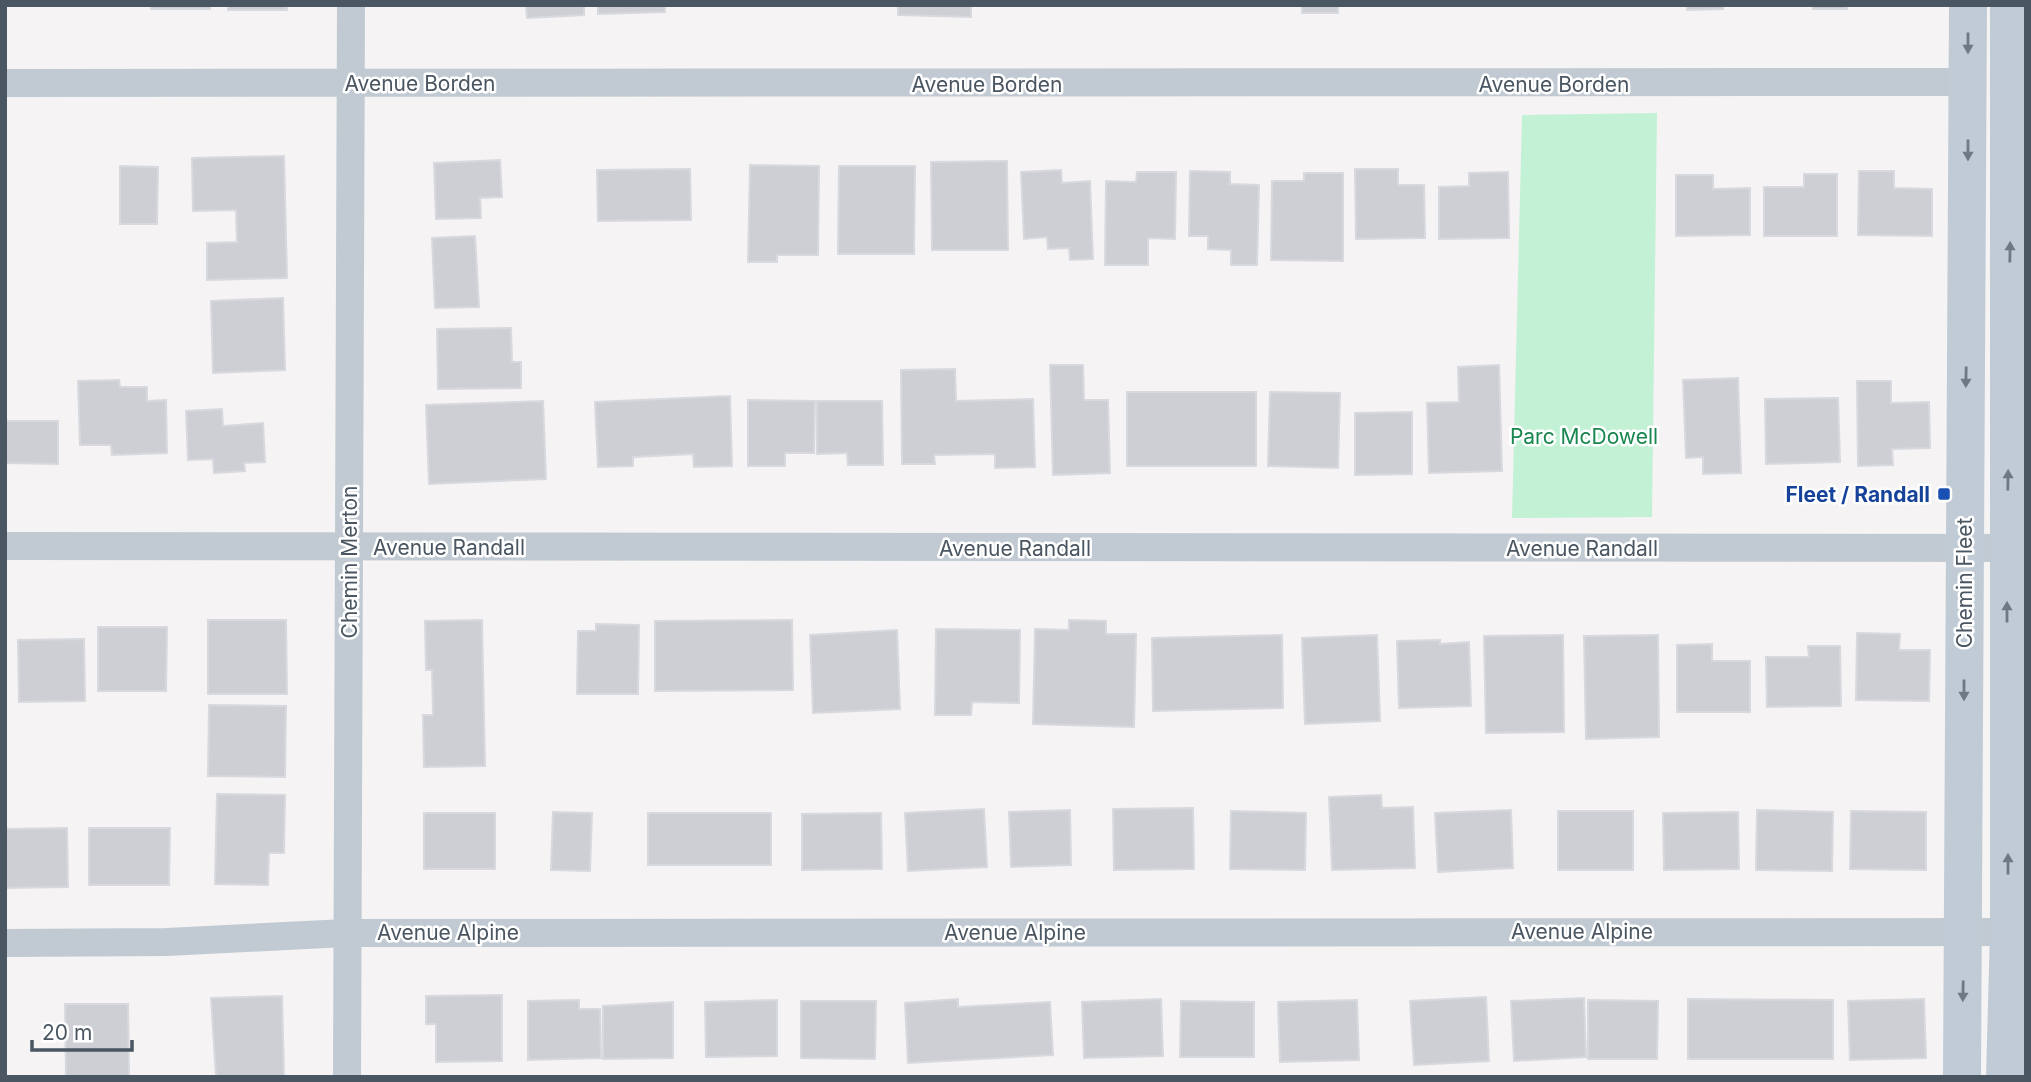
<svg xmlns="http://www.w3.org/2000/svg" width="2031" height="1082" viewBox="0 0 2031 1082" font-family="Inter,sans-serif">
<rect width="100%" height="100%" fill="#f5f3f3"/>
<!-- green -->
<path fill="#c3f1d5" d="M 1657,113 L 1652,517 L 1512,518 L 1522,115 Z"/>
<!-- building -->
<g fill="#cdcfd5" stroke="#d7d9de" stroke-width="2">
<rect x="151" y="5" width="59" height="4"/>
<rect x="228" y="5" width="59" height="5"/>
<path d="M 505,5 L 584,5 L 584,15 L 527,18 L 526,6 Z"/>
<path d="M 598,5 L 665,5 L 665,12 L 598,14 Z"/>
<path d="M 898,5 L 971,5 L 971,17 L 898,15 Z"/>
<rect x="1302" y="5" width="36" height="8"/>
<path d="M 1687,5 L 1723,5 L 1723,9 L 1687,10 Z"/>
<rect x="1813" y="5" width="34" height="4"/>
<path d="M 284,156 L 287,278 L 207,280 L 207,243 L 237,242 L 236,210 L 193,211 L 192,158 Z"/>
<path d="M 500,160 L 502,197 L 480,198 L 481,218 L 436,219 L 434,163 Z"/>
<path d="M 1007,161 L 1008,250 L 932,250 L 931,162 Z"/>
<path d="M 750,165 L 819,166 L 818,255 L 777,255 L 777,262 L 748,262 Z"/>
<path d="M 120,166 L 158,167 L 157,224 L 120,224 Z"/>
<path d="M 839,166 L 915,166 L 914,254 L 838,254 Z"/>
<path d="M 690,169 L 691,220 L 598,221 L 597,170 Z"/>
<path d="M 1355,169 L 1398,169 L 1398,185 L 1424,185 L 1425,238 L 1356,239 Z"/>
<path d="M 1061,170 L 1062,183 L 1090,181 L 1093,259 L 1070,260 L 1069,248 L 1048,249 L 1047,237 L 1024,239 L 1021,172 Z"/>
<path d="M 1190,171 L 1230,172 L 1230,184 L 1259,185 L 1257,265 L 1231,265 L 1231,250 L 1208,249 L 1208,236 L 1189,236 Z"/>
<path d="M 1859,171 L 1894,171 L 1894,188 L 1932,189 L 1932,236 L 1858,235 Z"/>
<path d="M 1137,172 L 1176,172 L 1175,239 L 1148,238 L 1148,265 L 1105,265 L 1106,181 L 1136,182 Z"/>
<path d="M 1508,172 L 1509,238 L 1439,239 L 1439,187 L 1469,186 L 1469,173 Z"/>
<path d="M 1304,173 L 1343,173 L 1343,261 L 1271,260 L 1272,181 L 1304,181 Z"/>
<path d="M 1804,174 L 1837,174 L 1837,236 L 1764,236 L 1764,187 L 1804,187 Z"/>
<path d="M 1676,175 L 1713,175 L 1713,189 L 1750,188 L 1750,235 L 1676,236 Z"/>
<path d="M 475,236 L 479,307 L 435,308 L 432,238 Z"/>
<path d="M 283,298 L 285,370 L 213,373 L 211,301 Z"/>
<path d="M 511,328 L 512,362 L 521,362 L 521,388 L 438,389 L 437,329 Z"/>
<path d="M 1050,365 L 1083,365 L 1084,400 L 1108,400 L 1110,473 L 1053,475 Z"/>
<path d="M 1499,365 L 1502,471 L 1429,473 L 1427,403 L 1459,402 L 1458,367 Z"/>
<path d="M 955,369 L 956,401 L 1033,399 L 1035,467 L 995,468 L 995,454 L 934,455 L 935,464 L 902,464 L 901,370 Z"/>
<path d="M 1738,378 L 1741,473 L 1703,474 L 1703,457 L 1686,458 L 1683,380 Z"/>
<path d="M 119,380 L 120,387 L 147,387 L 147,401 L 166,400 L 167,453 L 112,455 L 111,445 L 80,445 L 78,381 Z"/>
<path d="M 1857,381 L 1891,381 L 1891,403 L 1929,402 L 1930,448 L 1892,449 L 1893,465 L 1858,466 Z"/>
<rect x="1127" y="392" width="129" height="74"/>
<path d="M 1270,392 L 1340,393 L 1338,468 L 1268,466 Z"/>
<path d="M 730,396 L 732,466 L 694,467 L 693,454 L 633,457 L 633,466 L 598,467 L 595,402 Z"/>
<path d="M 1838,398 L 1840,462 L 1766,464 L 1765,399 Z"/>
<path d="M 748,400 L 815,401 L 814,453 L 785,453 L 785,466 L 748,466 Z"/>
<path d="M 543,401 L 546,479 L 429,484 L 426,405 Z"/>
<path d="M 817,401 L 882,401 L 883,465 L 848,465 L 847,453 L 817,454 Z"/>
<path d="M 222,409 L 223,426 L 263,423 L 265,462 L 244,463 L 245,471 L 214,473 L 213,459 L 188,460 L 186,411 Z"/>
<path d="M 1412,412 L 1412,474 L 1355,475 L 1355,413 Z"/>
<path d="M 5,421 L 58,421 L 58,464 L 5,463 Z"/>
<path d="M 208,620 L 286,620 L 287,694 L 208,694 Z"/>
<path d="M 482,620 L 485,766 L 424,767 L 423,715 L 433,715 L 432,670 L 426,670 L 425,621 Z"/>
<path d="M 792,620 L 793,690 L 655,691 L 655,621 Z"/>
<path d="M 1069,620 L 1106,621 L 1106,634 L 1136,634 L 1134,727 L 1033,724 L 1035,629 L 1069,630 Z"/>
<path d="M 596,624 L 639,625 L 638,694 L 577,694 L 578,631 L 596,631 Z"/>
<path d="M 98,627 L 167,627 L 166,691 L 98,691 Z"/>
<path d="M 936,629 L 1020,630 L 1019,703 L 972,702 L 971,715 L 935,715 Z"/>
<path d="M 897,630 L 900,709 L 813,713 L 810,635 Z"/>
<path d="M 1857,633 L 1900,634 L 1899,650 L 1930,650 L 1929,701 L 1856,700 Z"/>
<path d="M 1282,635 L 1283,708 L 1153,711 L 1152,638 Z"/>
<path d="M 1377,635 L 1380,721 L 1305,724 L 1302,638 Z"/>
<path d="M 1563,635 L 1564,732 L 1486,733 L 1484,636 Z"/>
<path d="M 1658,635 L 1659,737 L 1586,739 L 1584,636 Z"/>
<path d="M 84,639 L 85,701 L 19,702 L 18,640 Z"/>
<path d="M 1440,640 L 1440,644 L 1469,642 L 1471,706 L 1399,708 L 1397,641 Z"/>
<path d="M 1712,644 L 1712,661 L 1750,661 L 1750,712 L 1677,712 L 1677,645 Z"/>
<path d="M 1808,646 L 1840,646 L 1841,706 L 1767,707 L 1766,657 L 1809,657 Z"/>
<path d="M 209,705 L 286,706 L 285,777 L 208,776 Z"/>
<path d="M 217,794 L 285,795 L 284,853 L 269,853 L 268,885 L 215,884 Z"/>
<path d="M 1381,795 L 1382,808 L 1413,807 L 1415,868 L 1332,870 L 1329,797 Z"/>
<path d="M 1193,808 L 1194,869 L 1114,870 L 1113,809 Z"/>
<path d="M 984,809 L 987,867 L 908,871 L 905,813 Z"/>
<path d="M 1070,810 L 1071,865 L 1011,867 L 1009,812 Z"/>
<path d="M 1511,810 L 1513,868 L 1438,872 L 1435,813 Z"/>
<path d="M 1757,810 L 1833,812 L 1832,871 L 1756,870 Z"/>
<path d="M 1231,811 L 1306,813 L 1305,870 L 1230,869 Z"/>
<rect x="1558" y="811" width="75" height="59"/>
<path d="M 1851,811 L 1926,812 L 1926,870 L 1850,869 Z"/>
<path d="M 553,812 L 592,813 L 590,871 L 551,870 Z"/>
<path d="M 1738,812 L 1739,869 L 1664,870 L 1663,813 Z"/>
<rect x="424" y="813" width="71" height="56"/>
<rect x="648" y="813" width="123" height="52"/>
<path d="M 881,813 L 882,869 L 802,870 L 802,814 Z"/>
<path d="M 67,828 L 68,887 L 5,888 L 5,829 Z"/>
<path d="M 89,828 L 170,828 L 169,885 L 89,885 Z"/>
<path d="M 502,995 L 502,1061 L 436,1062 L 436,1024 L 426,1024 L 426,996 Z"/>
<path d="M 282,996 L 284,1077 L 216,1077 L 211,998 Z"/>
<path d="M 1486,997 L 1489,1061 L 1414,1065 L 1410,1001 Z"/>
<path d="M 1584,998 L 1586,1057 L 1514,1061 L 1511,1001 Z"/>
<path d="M 958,999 L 958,1007 L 1050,1002 L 1053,1055 L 908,1063 L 905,1003 Z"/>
<path d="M 1161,999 L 1163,1056 L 1084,1058 L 1082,1002 Z"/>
<path d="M 1688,999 L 1833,1000 L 1833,1059 L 1688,1059 Z"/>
<path d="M 1924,999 L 1926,1058 L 1850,1060 L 1848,1001 Z"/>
<path d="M 579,1000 L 579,1009 L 600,1009 L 601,1058 L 528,1060 L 528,1001 Z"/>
<path d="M 777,1000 L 777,1056 L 706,1057 L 705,1002 Z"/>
<path d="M 1357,1000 L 1359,1060 L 1280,1062 L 1278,1002 Z"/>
<path d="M 1588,1000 L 1658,1001 L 1657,1059 L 1588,1059 Z"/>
<path d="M 801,1001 L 876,1001 L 875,1059 L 801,1058 Z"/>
<path d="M 1181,1001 L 1254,1002 L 1254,1057 L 1180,1057 Z"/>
<path d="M 673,1002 L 673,1058 L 603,1059 L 603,1006 Z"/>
<path d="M 65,1004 L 128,1004 L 129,1077 L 66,1077 Z"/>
</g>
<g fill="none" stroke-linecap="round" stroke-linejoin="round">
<!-- minor -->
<g stroke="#c1cad2" stroke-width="28">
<path d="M 5,83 L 1968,82"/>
<path d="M 5,546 L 2026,548"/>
<path d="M 5,943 L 167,942 L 346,933 L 2026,932"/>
<path d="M 347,1077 L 351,5"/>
</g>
<!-- secondary -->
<g stroke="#c1cbd6" stroke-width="38">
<path d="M 1962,1077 L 1968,5"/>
<path d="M 2005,1077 L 2009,932 L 2009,5"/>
</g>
</g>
<!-- one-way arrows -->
<defs><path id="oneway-solid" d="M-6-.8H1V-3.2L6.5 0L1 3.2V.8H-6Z" transform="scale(1.75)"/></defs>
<g fill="#6e7984">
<use href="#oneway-solid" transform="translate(1968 43) rotate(90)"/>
<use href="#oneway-solid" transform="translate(1968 150) rotate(90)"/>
<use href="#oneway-solid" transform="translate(2010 252) rotate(-89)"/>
<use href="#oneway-solid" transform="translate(1966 377) rotate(91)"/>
<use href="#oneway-solid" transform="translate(2008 480) rotate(-89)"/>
<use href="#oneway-solid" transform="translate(2007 612) rotate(-90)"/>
<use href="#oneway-solid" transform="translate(1964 690) rotate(90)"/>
<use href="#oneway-solid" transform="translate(2008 864) rotate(-90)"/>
<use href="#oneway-solid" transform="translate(1963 991) rotate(91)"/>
</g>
<!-- markers -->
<rect fill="#1a4fb4" stroke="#fff" stroke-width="2.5" x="1937" y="487" width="14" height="14" rx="3.5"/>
<g text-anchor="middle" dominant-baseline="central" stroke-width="5" stroke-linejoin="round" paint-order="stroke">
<!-- street labels -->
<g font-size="21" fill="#4a5661" stroke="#fff">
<text x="420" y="83">Avenue Borden</text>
<text x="987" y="84">Avenue Borden</text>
<text x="1554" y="84">Avenue Borden</text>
<text x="449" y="547">Avenue Randall</text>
<text x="1015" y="548">Avenue Randall</text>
<text x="1582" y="548">Avenue Randall</text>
<text transform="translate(349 562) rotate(-90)">Chemin Merton</text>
<text transform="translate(1964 583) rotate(-90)">Chemin Fleet</text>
<text x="1582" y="931">Avenue Alpine</text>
<text x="448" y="932">Avenue Alpine</text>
<text x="1015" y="932">Avenue Alpine</text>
</g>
<!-- park labels -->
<g font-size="21" fill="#17864f" stroke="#fff">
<text x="1584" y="436">Parc McDowell</text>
</g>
<!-- transit labels -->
<g font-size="21" font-weight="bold" fill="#164399" stroke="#fff" text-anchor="end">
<text x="1930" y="494">Fleet / Randall</text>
</g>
</g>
<!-- border -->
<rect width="2031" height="1082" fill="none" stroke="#4a5661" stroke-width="14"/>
<!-- scale -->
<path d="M32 1040v10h100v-10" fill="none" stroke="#4a5661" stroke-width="3.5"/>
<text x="42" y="1040" font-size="21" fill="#4a5661" stroke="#ffffff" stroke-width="5" paint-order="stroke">20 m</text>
</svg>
